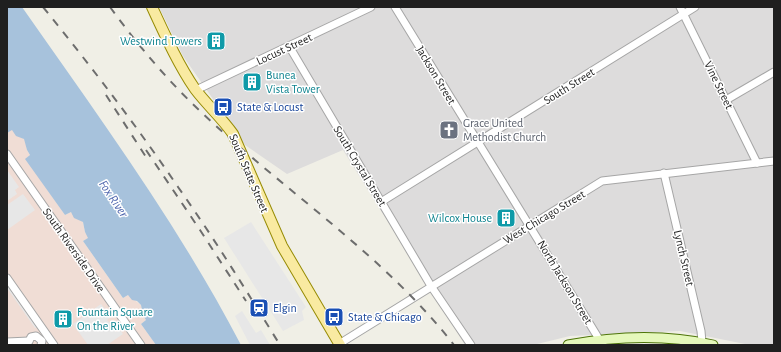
<svg xmlns="http://www.w3.org/2000/svg" width="781" height="352" viewBox="0 0 781 352" font-family="'Alegreya Sans',sans-serif">
<rect width="100%" height="100%" fill="#f0efe6"/>
<!-- residential -->
<path fill="#dddcdc" d="M 159,7 L 774,7 L 774,345 L 750,345 L 680,331 L 570,336 L 533,345 L 465,345 L 343,150 L 287,174 L 245,145 L 183,56 Z"/>
<!-- commercial -->
<path fill="#f0ddd5" d="M 12,129 L 16,135 L 22,137 L 26,141 L 27,150 L 30,155 L 26,159 L 65,215 L 71,212 L 83,222 L 85,232 L 89,238 L 83,241 L 123,298 L 128,295 L 141,305 L 146,320 L 141,324 L 156,345 L 7,345 L 7,133 Z"/>
<!-- parking -->
<g fill="#e7e7e7">
<path d="M 7,170 L 19,187 L 15,190 L 17,194 L 7,201 Z"/>
<path d="M 23,194 L 35,210 L 7,230 L 7,205 Z"/>
<path d="M 251,222 L 306,307 L 302,311 L 304,320 L 283,331 L 224,238 Z"/>
<path d="M 7,285 L 37,327 L 35,328 L 7,288 Z"/>
<path d="M 101,304 L 111,317 L 107,320 L 110,323 L 116,332 L 120,330 L 123,334 L 107,345 L 88,345 L 73,324 Z"/>
<path d="M 242,311 L 256,333 L 261,330 L 270,345 L 250,345 L 235,316 Z"/>
</g>
<!-- water -->
<path fill="#a7c2dc" d="M 7,7 L 22,7 C 99,117 179,226 241,345 L 156,345 L 141,324 L 146,320 L 143,315 L 141,305 L 137,301 L 132,300 L 128,295 L 123,298 L 83,241 L 88,238 L 85,232 L 83,222 L 74,218 L 71,212 L 65,215 L 25,159 L 30,155 L 27,150 L 24,139 L 16,136 L 12,130 L 7,133 Z"/>
<g fill="none" stroke-linecap="round" stroke-linejoin="round">
<defs>
<g id="street">
<path d="M 395,7 L 599,339"/>
<path d="M 680,7 L 757,163"/>
<path d="M 289,46 L 431,286 L 471,345"/>
<path d="M 196,90 L 371,7"/>
<path d="M 726,100 L 774,72"/>
<path d="M 7,154 L 141,345"/>
<path d="M 664,173 L 701,331 L 702,342 L 698,345"/>
<path d="M 381,202 L 695,7"/>
<path d="M 7,278 L 54,345"/>
<path d="M 29,341 L 31,337 L 36,336 L 42,341 L 41,345"/>
<path d="M 7,342 L 29,341"/>
<path d="M 339,344 L 602,181 L 774,161"/>
</g>
<path id="secondary" d="M 568,345 C 616,336 665,334 713,345"/>
<path id="primary" d="M 152,7 C 165,35 178,64 195,89 C 207,105 222,118 233,134 L 282,246 L 340,345"/>
</defs>
<!-- street casing -->
<use href="#street" stroke="#a6a6a6" stroke-width="9"/>
<!-- secondary casing -->
<use href="#secondary" stroke="#4d7408" stroke-width="11"/>
<!-- primary casing -->
<use href="#primary" stroke="#968b04" stroke-width="12"/>
<!-- street -->
<use href="#street" stroke="#fff" stroke-width="7"/>
<!-- secondary -->
<use href="#secondary" stroke="#e5f8bb" stroke-width="9"/>
<!-- primary -->
<use href="#primary" stroke="#f9eaa1" stroke-width="10"/>
<!-- rail -->
<g stroke="#6d6d6d" stroke-width="2" stroke-dasharray="8 8" stroke-linecap="butt">
<path d="M 43,7 C 90,65 136,125 178,187 C 214,238 247,292 280,345"/>
<path d="M 110,7 C 137,44 167,80 201,112 C 284,191 383,254 454,345"/>
<path d="M 106,95 L 146,157"/>
<path d="M 146,150 L 200,230 L 246,301"/>
</g>
</g>
<!-- icons -->
<defs>
<symbol id="building-square" viewBox="-11 -11 22 22"><rect x="-9" y="-9" width="18" height="18" rx="4" fill="#0f9aa8" stroke="#fff"/><path d="M-4-6H4V6H1V3H-1V6H-4ZM-2.5-4.3h1.7v1.8h-1.7ZM.8-4.3h1.7v1.8H.8ZM-2.5-1h1.7V.8h-1.7ZM.8-1h1.7V.8H.8Z" fill="#fff"/></symbol>
<symbol id="bus-square" viewBox="-11 -11 22 22"><rect x="-9" y="-9" width="18" height="18" rx="4" fill="#1a4fb4" stroke="#fff"/><path d="M-5-6H5V4H4V6H2V4H-2V6H-4V4H-5ZM-3.5-4V0h7V-4ZM-3.5 1.2v1.5H-2V1.2ZM2 1.2v1.5H3.5V1.2Z" fill="#fff"/></symbol>
<symbol id="church-square" viewBox="-11 -11 22 22"><rect x="-9" y="-9" width="18" height="18" rx="4" fill="#6b7280" stroke="#fff"/><path d="M-1.2-6h2.4v3.5h3.3v2.4h-3.3V6h-2.4V-.1h-3.3v-2.4h3.3Z" fill="#fff"/></symbol>
<symbol id="station-square" viewBox="-11 -11 22 22"><rect x="-9" y="-9" width="18" height="18" rx="4" fill="#1a4fb4" stroke="#fff"/><path d="M-3-6H3Q5-6 5-4V2Q5 4 3 4L4.5 6H3L1.5 4h-3L-3 6H-4.5L-3 4Q-5 4-5 2V-4Q-5-6-3-6ZM-3.5-4v3h7v-3ZM-3.5 1v1.5H-2V1ZM2 1v1.5H3.5V1Z" fill="#fff"/></symbol>
</defs>
<g fill-rule="evenodd">
<use href="#building-square" x="205" y="30" width="22" height="22"/>
<use href="#building-square" x="241" y="71" width="22" height="22"/>
<use href="#bus-square" x="212" y="96" width="22" height="22"/>
<use href="#church-square" x="438" y="119" width="22" height="22"/>
<use href="#building-square" x="495" y="207" width="22" height="22"/>
<use href="#station-square" x="248" y="297" width="22" height="22"/>
<use href="#bus-square" x="323" y="306" width="22" height="22"/>
<use href="#building-square" x="52" y="308" width="22" height="22"/>
</g>
<g text-anchor="middle" dominant-baseline="central" stroke-width="3" stroke-linejoin="round" paint-order="stroke">
<!-- culture labels -->
<g font-size="12" fill="#0d838f" stroke="#fff" text-anchor="end">
<text x="202" y="41">Westwind Towers</text>
<text x="266" y="75" text-anchor="start">Bunea<tspan x="266" dy="14">Vista Tower</tspan></text>
<text x="492" y="218">Wilcox House</text>
<text x="77" y="312" text-anchor="start">Fountain Square<tspan x="77" dy="14">On the River</tspan></text>
</g>
<!-- street labels -->
<g font-size="12" fill="#1f1f1f" stroke="#fff">
<text transform="translate(284 49) rotate(-25)">Locust Street</text>
<text transform="translate(436 75) rotate(59)">Jackson Street</text>
<text transform="translate(719 85) rotate(64)">Vine Street</text>
<text transform="translate(569 86) rotate(-32)">South Street</text>
<text transform="translate(360 166) rotate(59)">South Crystal Street</text>
<text transform="translate(249 173) rotate(67)">South State Street</text>
<text transform="translate(544 217) rotate(-31)">West Chicago Street</text>
<text transform="translate(74 250) rotate(55)">South Riverside Drive</text>
<text transform="translate(684 258) rotate(77)">Lynch Street</text>
<text transform="translate(565 282) rotate(59)">North Jackson Street</text>
</g>
<!-- transit labels -->
<g font-size="12" fill="#164399" stroke="#fff" text-anchor="start">
<text x="237" y="107">State &amp; Locust</text>
<text x="273" y="308">Elgin</text>
<text x="348" y="317">State &amp; Chicago</text>
</g>
<!-- worship labels -->
<g font-size="12" fill="#5b616d" stroke="#fff" text-anchor="start">
<text x="463" y="123">Grace United<tspan x="463" dy="14">Methodist Church</tspan></text>
</g>
<!-- water labels -->
<g font-size="13" font-style="italic" fill="#4e65ad" stroke="#fff">
<text transform="translate(113 199) rotate(56)">Fox River</text>
</g>
</g>
<!-- border -->
<rect width="781" height="352" fill="none" stroke="#1f1f1f" stroke-width="16"/>
</svg>
